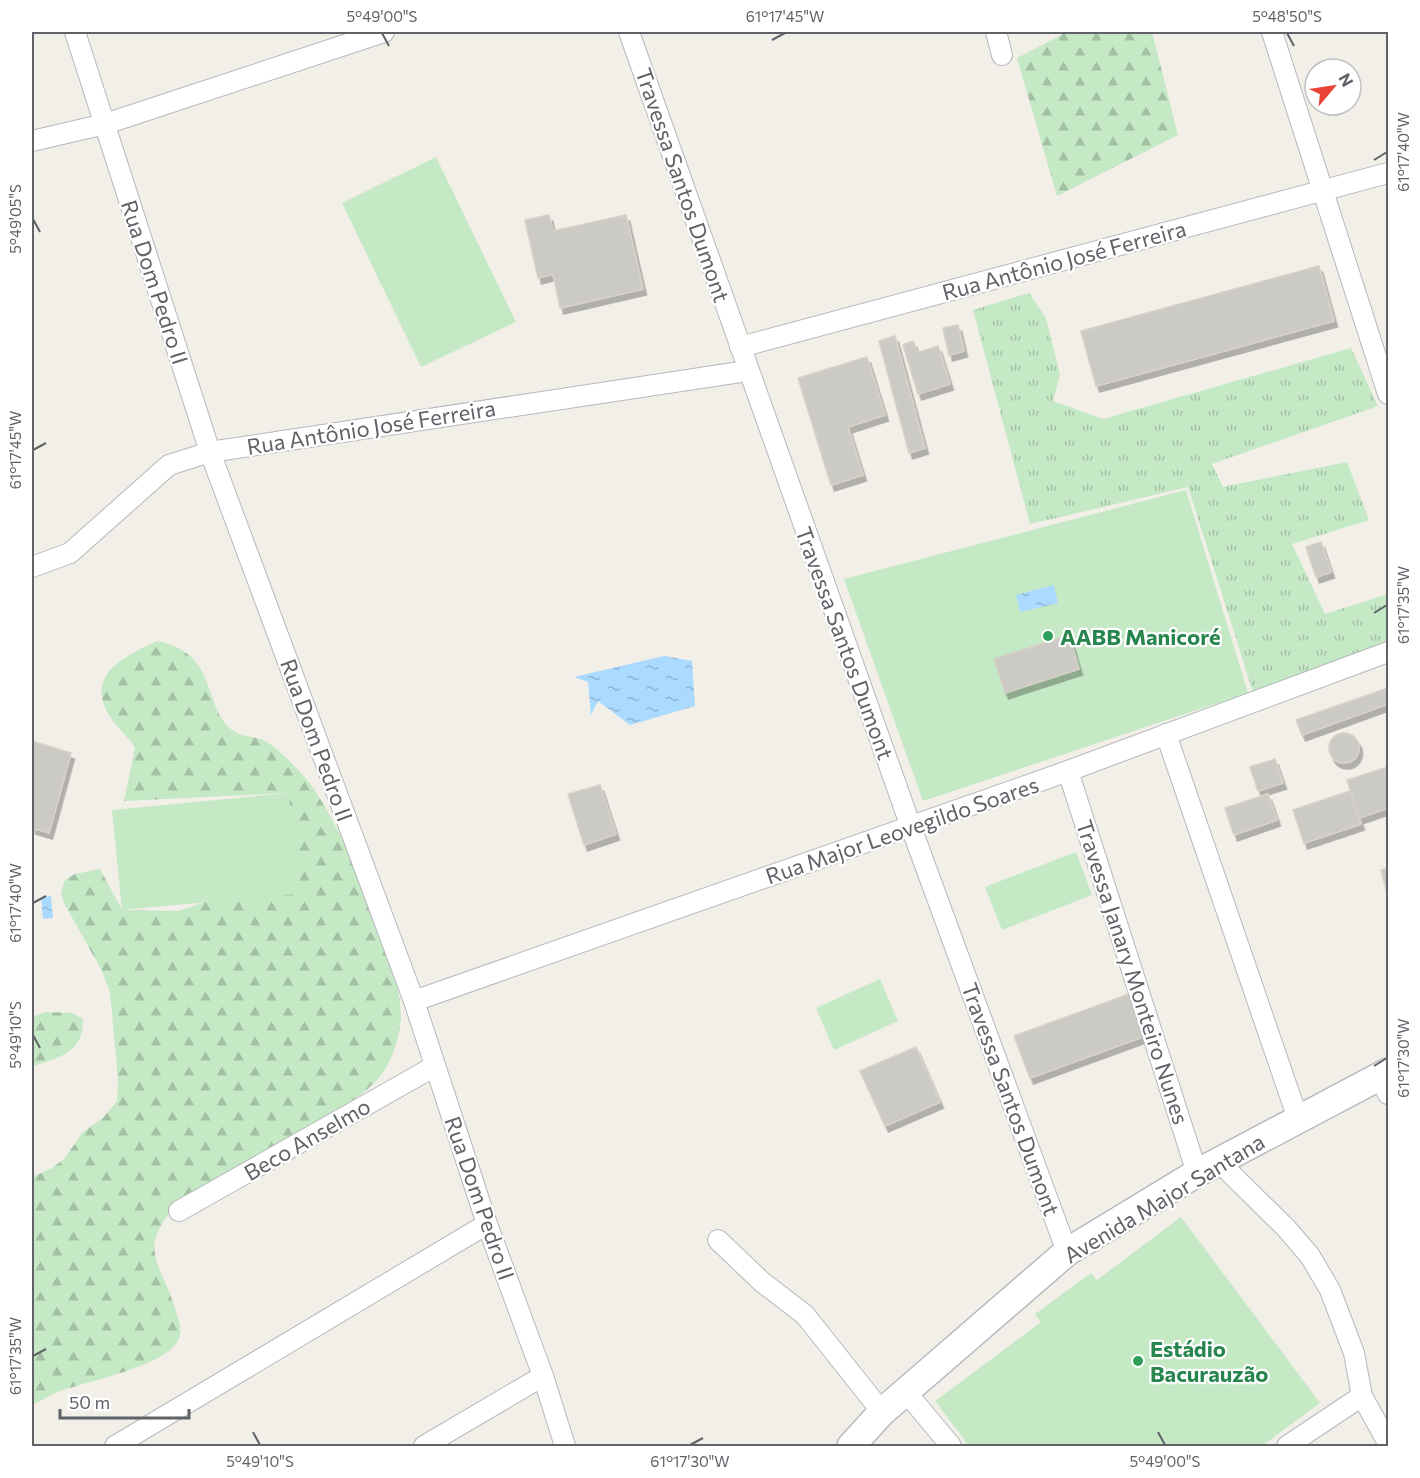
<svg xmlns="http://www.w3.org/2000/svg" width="1420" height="1478" viewBox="0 0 1420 1478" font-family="Commissioner,sans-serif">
<defs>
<pattern id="grass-tufts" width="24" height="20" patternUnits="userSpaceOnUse" patternTransform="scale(1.5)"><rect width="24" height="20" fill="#c5e8c5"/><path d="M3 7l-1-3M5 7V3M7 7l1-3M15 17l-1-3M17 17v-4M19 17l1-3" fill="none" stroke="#a3c0a4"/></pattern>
<pattern id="forest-firs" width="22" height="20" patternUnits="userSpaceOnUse" patternTransform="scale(1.5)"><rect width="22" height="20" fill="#c5e8c5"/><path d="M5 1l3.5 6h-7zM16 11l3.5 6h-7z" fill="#a3c0a4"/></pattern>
<pattern id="water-ripples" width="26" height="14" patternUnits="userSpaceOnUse" patternTransform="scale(1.5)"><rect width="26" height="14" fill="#aadaff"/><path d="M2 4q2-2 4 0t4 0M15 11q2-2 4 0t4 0" fill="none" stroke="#8eb4d2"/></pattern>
<filter id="shadow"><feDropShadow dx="3.5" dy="6" stdDeviation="0" flood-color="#0004"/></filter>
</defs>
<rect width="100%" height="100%" fill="#f1efe8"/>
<!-- grass -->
<path fill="url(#grass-tufts)" d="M 1029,293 L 1046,318 L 1060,375 L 1053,401 L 1103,419 L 1351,348 L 1378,406 L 1212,464 L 1223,487 L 1347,462 L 1369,520 L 1292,544 L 1325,614 L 1388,594 L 1388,646 L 1253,692 L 1188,487 L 1030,524 L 973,310 Z"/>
<!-- forest -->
<g fill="url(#forest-firs)">
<path d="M 1067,32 L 1152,32 L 1178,135 L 1057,196 L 1017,58 Z"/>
<path d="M 157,641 C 224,654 199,715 239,734 C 246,737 255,737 261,739 C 275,744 302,773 311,785 C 344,831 401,960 401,1016 C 401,1034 391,1065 378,1079 C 358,1101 328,1114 303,1129 C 262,1153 222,1176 181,1200 C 133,1251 162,1260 177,1315 C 179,1322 182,1331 179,1338 C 169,1367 83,1381 56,1393 C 48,1396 40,1401 32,1405 L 32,1177 L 52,1168 L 64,1159 L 83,1132 L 103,1118 L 117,1101 L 118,1079 L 110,992 L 101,969 L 65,905 L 61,893 L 65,880 L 75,874 L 100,869 L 122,910 L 177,911 L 216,899 L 288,793 L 124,801 L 135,748 C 128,736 118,729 111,718 C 83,676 123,657 157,641 Z"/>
<path d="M 46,1012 L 72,1013 L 83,1019 C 84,1052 59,1058 32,1066 L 32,1017 Z"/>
</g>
<!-- green -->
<g fill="#c5e8c5">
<path d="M 436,157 L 516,322 L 421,367 L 342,203 Z"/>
<path d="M 1186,490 L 1248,693 L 923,801 L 844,579 Z"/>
<path d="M 289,793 L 298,894 L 122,910 L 112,810 Z"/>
<path d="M 1076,852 L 1092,895 L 1002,930 L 985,887 Z"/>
<path d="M 880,979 L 898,1021 L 834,1050 L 816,1008 Z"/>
<path d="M 1181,1217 L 1320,1403 L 1262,1446 L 969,1446 L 935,1401 L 1041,1322 L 1035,1314 L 1091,1273 L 1097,1280 Z"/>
</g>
<!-- water -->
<g fill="url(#water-ripples)">
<path d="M 1054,585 L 1058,603 L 1020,612 L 1016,595 Z"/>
<path d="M 664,656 L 692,661 L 695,706 L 630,725 L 598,701 L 591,715 L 588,682 L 574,677 Z"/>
<path d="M 51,896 L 53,918 L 43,919 L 41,897 Z"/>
</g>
<!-- building -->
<g fill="#cccac5" stroke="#d6d1c6" stroke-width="1.5" filter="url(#shadow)">
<path d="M 549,215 L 553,231 L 626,215 L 643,289 L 560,308 L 553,274 L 538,278 L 525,220 Z"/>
<path d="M 1319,266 L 1334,321 L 1096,386 L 1081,331 Z"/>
<path d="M 958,325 L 964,351 L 949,355 L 943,328 Z"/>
<path d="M 895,336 L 925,448 L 909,453 L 879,341 Z"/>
<path d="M 913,341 L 917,353 L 938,346 L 950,384 L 918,394 L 903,345 Z"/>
<path d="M 867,357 L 885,415 L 848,427 L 863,475 L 831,485 L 798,378 Z"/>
<path d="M 1321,542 L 1331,572 L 1316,577 L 1306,547 Z"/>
<path d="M 1069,635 L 1079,669 L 1005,693 L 994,659 Z"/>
<path d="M 1388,688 L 1388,704 L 1302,735 L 1296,720 Z"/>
<circle cx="1344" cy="748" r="15"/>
<path d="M 32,741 L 71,753 L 49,833 L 32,828 Z"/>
<path d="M 1275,759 L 1283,783 L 1258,791 L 1250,767 Z"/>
<path d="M 1388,767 L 1388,808 L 1359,818 L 1347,780 Z"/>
<path d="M 600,785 L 616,834 L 584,845 L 568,794 Z"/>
<path d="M 1350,791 L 1361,824 L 1304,843 L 1293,810 Z"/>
<path d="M 1268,794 L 1277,820 L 1234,835 L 1225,808 Z"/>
<path d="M 1388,868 L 1388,896 L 1381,870 Z"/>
<path d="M 1129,994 L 1145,1036 L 1030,1078 L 1014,1036 Z"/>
<path d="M 916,1047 L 940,1102 L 885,1126 L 860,1071 Z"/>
</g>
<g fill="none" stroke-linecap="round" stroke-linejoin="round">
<defs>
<g id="street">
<path d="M 75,32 L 210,452 L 414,1001 L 487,1224 L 543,1376 L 565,1446"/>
<path d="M 629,32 L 911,827 L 1067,1252"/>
<path d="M 996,32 L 1002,55"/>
<path d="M 1272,32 L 1388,394"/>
<path d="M 32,141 L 105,124 L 384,32"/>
<path d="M 740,347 L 1388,173"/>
<path d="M 32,567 L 70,553 L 169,465 L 210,452 L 747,371"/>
<path d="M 1166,734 L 1298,1119"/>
<path d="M 1068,771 L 1197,1173"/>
<path d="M 414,1001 L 1068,771 L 1388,652"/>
<path d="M 1379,1077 L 1388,1094"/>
<path d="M 1219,1162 L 1286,1228 L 1310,1256 L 1330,1290 L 1354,1353 L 1362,1396 L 1388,1443"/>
<path d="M 179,1211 L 435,1066"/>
<path d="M 718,1240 L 762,1282 L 805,1315 L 882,1412"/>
<path d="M 906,1392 L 951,1446"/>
<path d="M 115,1446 L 487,1224"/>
<path d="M 424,1446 L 543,1376"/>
<path d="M 1287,1446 L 1362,1396"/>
</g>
<path id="secondary" d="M 851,1446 L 882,1412 L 1067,1252 L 1197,1173 L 1388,1072"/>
</defs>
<!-- street casing -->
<use href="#street" stroke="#b5b8bc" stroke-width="22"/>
<!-- secondary casing -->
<use href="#secondary" stroke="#b6babf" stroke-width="30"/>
<!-- street -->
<use href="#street" stroke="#fff" stroke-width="20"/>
<!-- secondary -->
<use href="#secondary" stroke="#fff" stroke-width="27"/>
</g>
<!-- ticks -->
<path fill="none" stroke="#5f6368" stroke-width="2" d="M 382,33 L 389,46M 1287,33 L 1294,46M 772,40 L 785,33M 1374,160 L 1387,152M 33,219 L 40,232M 33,450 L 46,443M 1374,613 L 1387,605M 33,903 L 46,896M 33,1035 L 40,1048M 1374,1066 L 1387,1058M 33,1356 L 46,1349M 253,1432 L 260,1445M 1158,1432 L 1165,1445M 690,1445 L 703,1438"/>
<!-- markers -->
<g fill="#2e9e5b" stroke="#fff" stroke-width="2">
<circle cx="1048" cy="636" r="6"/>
<circle cx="1138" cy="1361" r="6"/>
</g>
<g text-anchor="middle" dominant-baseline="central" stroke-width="4.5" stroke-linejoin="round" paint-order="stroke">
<!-- street labels -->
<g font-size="22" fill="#5f6368" stroke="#fff">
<text transform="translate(683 185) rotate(71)">Travessa Santos Dumont</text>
<text transform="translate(1064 260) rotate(-15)">Rua Antônio José Ferreira</text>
<text transform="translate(155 282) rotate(72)">Rua Dom Pedro II</text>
<text transform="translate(371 427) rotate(-9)">Rua Antônio José Ferreira</text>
<text transform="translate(845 643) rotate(70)">Travessa Santos Dumont</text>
<text transform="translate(317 740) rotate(70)">Rua Dom Pedro II</text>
<text transform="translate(902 830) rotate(-19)">Rua Major Leovegildo Soares</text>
<text transform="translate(1133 972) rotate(72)">Travessa Janary Monteiro Nunes</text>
<text transform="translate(1011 1099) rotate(70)">Travessa Santos Dumont</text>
<text transform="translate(307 1139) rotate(-30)">Beco Anselmo</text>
<text transform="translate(480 1198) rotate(71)">Rua Dom Pedro II</text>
<text transform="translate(1164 1198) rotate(-31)">Avenida Major Santana</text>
</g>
<!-- leisure labels -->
<g font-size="22" font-weight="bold" fill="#27864d" stroke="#fff" text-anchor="start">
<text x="1060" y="636">AABB Manicoré</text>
<text x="1150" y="1348">Estádio<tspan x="1150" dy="25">Bacurauzão</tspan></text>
</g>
</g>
<!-- border -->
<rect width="1420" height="1478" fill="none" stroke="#ffffff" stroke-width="66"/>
<!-- north arrow -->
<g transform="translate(1333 87) rotate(61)"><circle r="28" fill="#ffffff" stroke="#bfc1c3" stroke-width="1.5"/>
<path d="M0-4.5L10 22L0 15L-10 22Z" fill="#ea4335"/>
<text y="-9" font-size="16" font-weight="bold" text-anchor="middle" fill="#5f6368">N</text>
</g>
<!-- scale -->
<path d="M60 1409v9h129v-9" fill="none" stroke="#5f6368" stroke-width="3"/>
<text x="69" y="1409" font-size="18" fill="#5f6368" stroke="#ffffff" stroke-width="4.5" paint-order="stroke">50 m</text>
<rect x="33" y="33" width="1354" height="1412" fill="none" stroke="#5f6368" stroke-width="2"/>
<g font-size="15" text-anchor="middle" fill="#5f6368">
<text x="382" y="22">5°49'00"S</text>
<text x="785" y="22">61°17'45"W</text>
<text x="1287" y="22">5°48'50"S</text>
<text transform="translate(1404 152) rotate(-90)" y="5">61°17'40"W</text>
<text transform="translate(16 219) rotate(-90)" y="5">5°49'05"S</text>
<text transform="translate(16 450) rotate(-90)" y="5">61°17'45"W</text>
<text transform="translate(1404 605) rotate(-90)" y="5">61°17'35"W</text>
<text transform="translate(16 903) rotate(-90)" y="5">61°17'40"W</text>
<text transform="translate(16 1035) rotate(-90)" y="5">5°49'10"S</text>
<text transform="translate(1404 1058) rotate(-90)" y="5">61°17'30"W</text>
<text transform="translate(16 1356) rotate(-90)" y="5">61°17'35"W</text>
<text x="260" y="1467">5°49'10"S</text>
<text x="690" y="1467">61°17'30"W</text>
<text x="1165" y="1467">5°49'00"S</text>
</g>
</svg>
